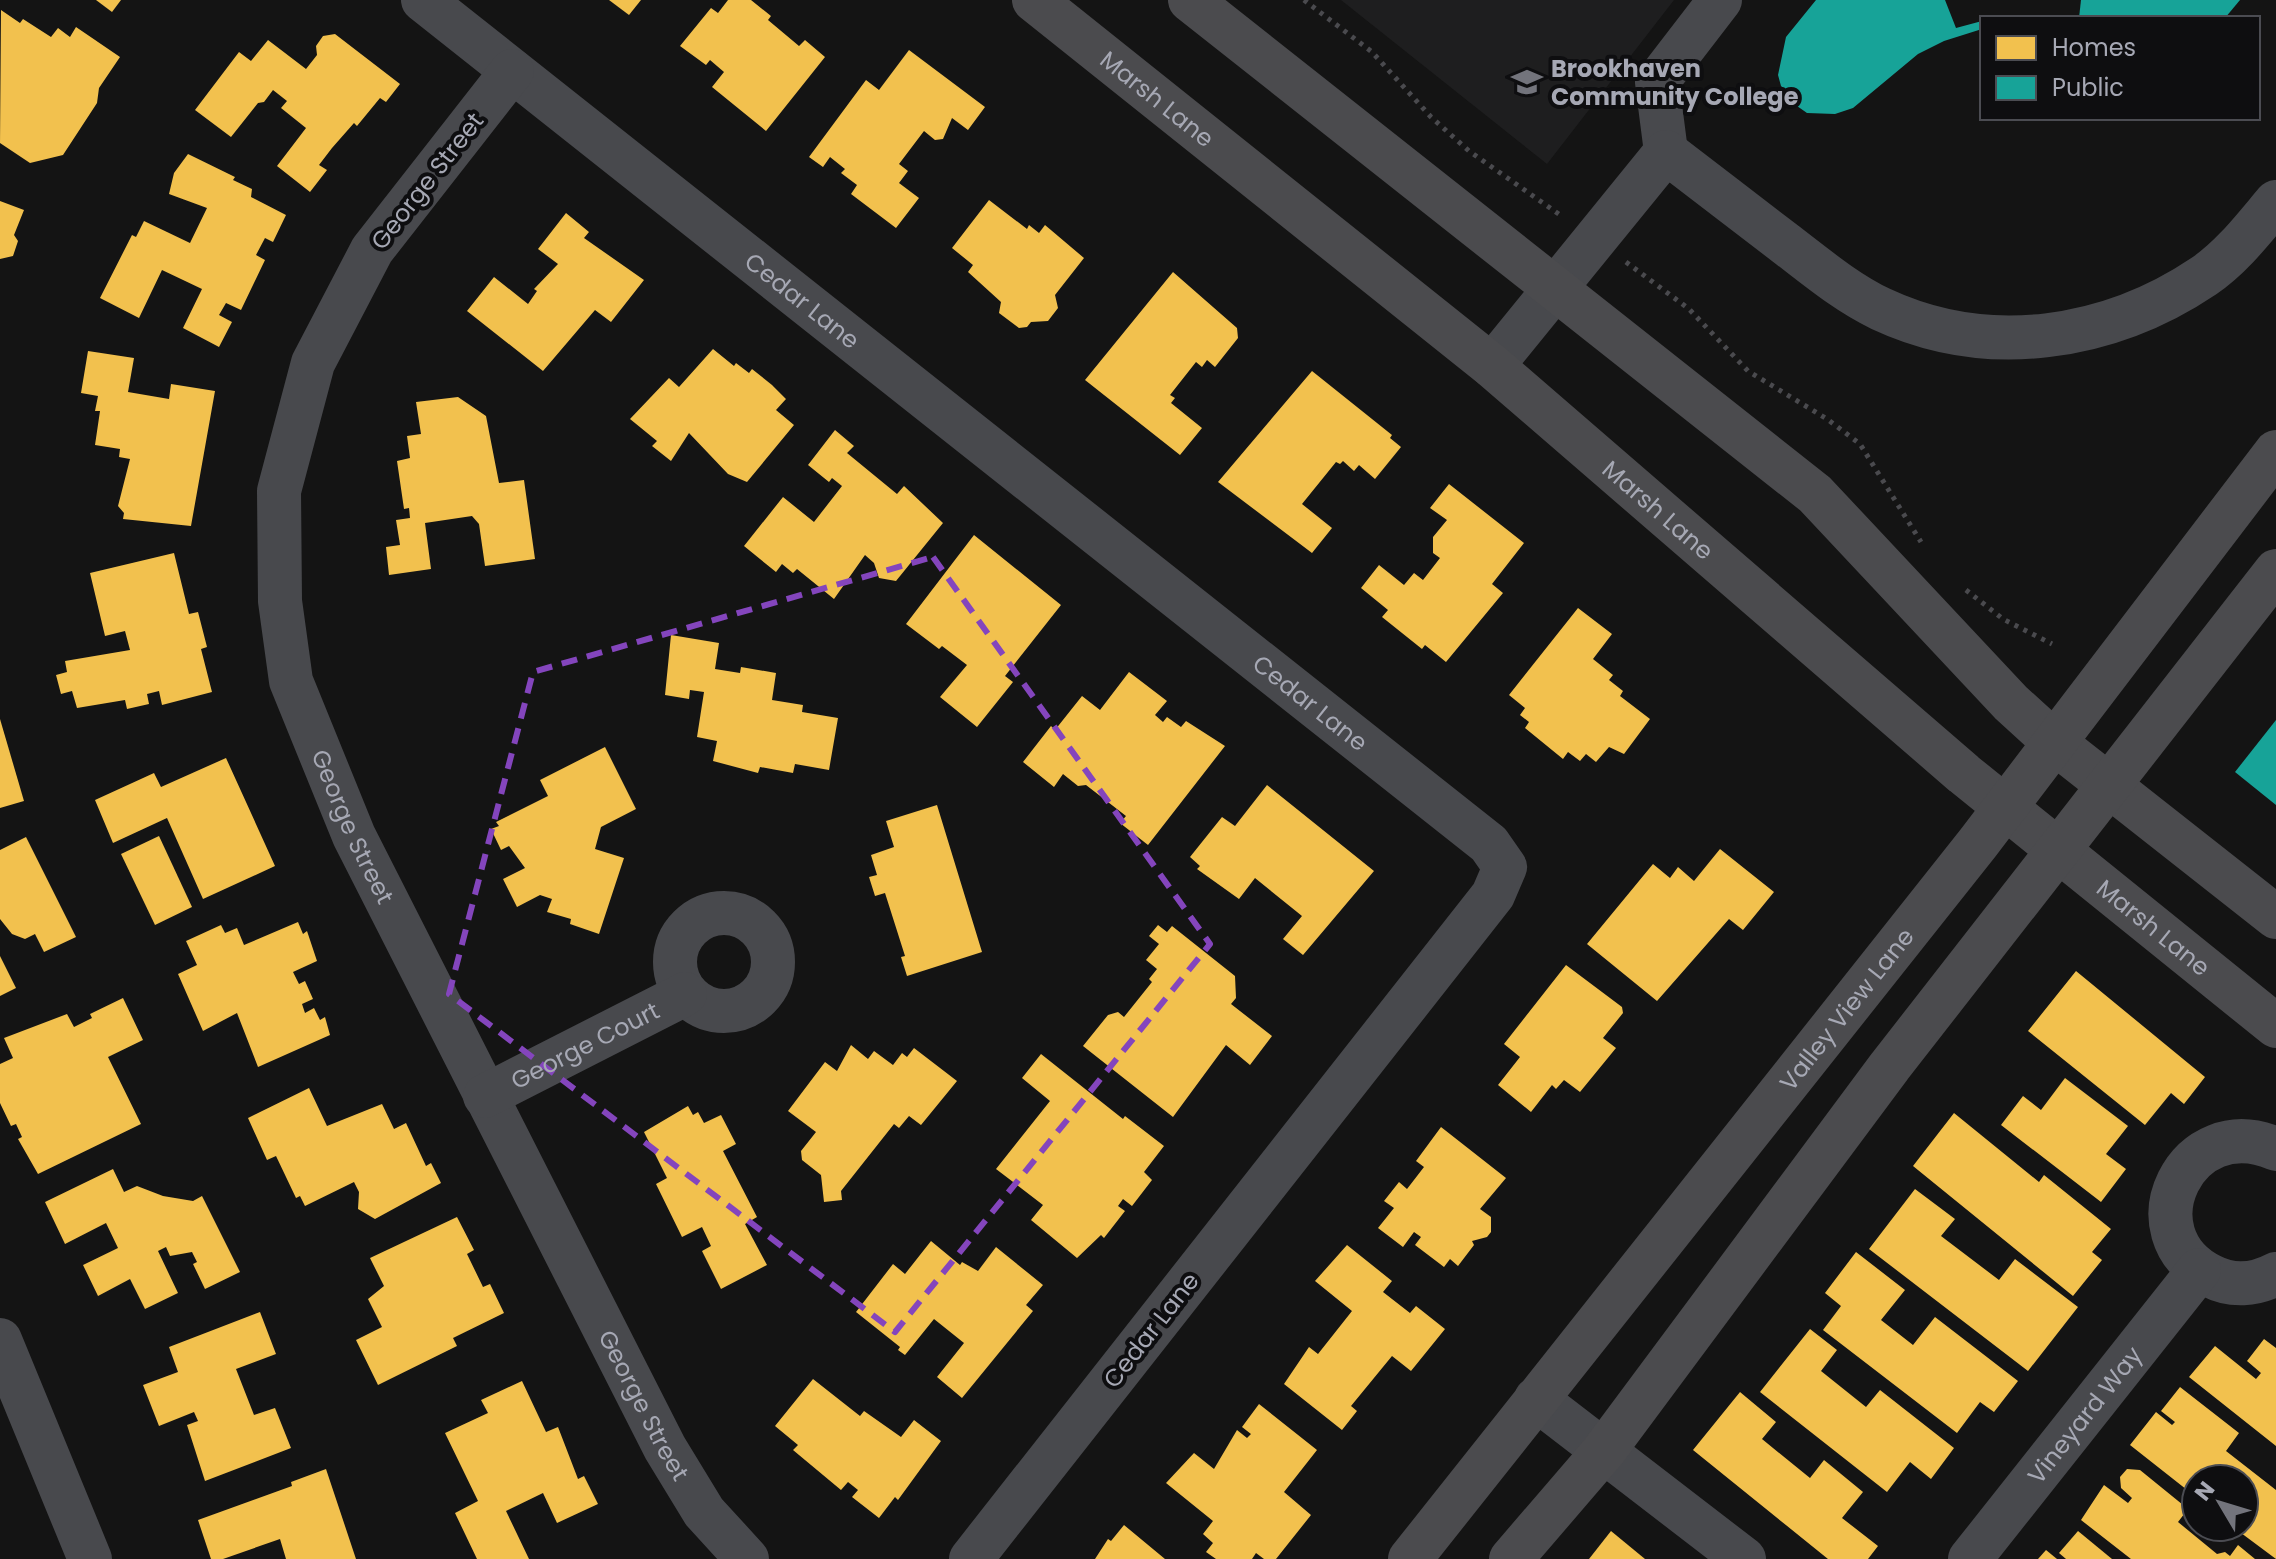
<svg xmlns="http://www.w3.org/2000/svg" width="2276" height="1559" viewBox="0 0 2276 1559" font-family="Poppins,sans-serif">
<rect width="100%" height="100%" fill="#141414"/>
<!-- built -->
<path fill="#1e1e1f" d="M 1341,0 L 1674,0 L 1547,164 Z"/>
<!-- homes -->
<g fill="#f2c14e">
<path d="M 96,0 L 121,0 L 112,12 Z"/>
<path d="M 609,0 L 641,0 L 629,15 Z"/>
<path d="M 728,0 L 751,0 L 771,16 L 768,20 L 799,46 L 805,40 L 825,57 L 766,131 L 712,87 L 724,72 L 710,60 L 706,65 L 680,46 L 711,8 L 718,13 Z"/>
<path d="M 1,10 L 20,23 L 23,19 L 51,37 L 58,28 L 70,37 L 76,27 L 120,57 L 99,88 L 97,103 L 63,155 L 30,163 L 0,143 Z"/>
<path d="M 335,34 L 400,84 L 386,102 L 380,98 L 357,126 L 354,123 L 332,148 L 319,165 L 327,170 L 310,192 L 277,166 L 306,128 L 281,108 L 287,101 L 273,90 L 264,102 L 258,103 L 231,137 L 195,110 L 239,52 L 251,61 L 268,40 L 306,69 L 317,55 L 316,46 L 323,36 Z"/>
<path d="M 909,50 L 985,107 L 968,130 L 952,118 L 943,139 L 935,140 L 924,131 L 899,164 L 908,171 L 899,183 L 919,198 L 896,228 L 851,194 L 857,185 L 841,173 L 845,169 L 830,157 L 823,167 L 809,157 L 866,80 L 879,90 Z"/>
<path d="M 188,154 L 235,177 L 233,180 L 252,189 L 251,197 L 286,215 L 273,242 L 265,238 L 256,255 L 265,260 L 241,310 L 226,303 L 219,315 L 232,322 L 219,347 L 183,328 L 202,289 L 162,270 L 139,318 L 100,298 L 132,235 L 136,237 L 144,221 L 190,243 L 207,208 L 169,194 L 174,173 Z"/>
<path d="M 989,200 L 1027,229 L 1029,225 L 1039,233 L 1045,225 L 1084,258 L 1055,295 L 1058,308 L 1048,321 L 1031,322 L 1027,327 L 1019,328 L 999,313 L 1001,302 L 968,272 L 973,265 L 952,248 Z"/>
<path d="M 0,201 L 24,210 L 14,235 L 18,241 L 13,256 L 0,259 Z"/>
<path d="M 566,213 L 589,232 L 584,238 L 644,280 L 611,322 L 595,310 L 543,371 L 467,311 L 494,277 L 528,304 L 537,291 L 534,289 L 558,264 L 538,249 Z"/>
<path d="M 1173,272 L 1237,328 L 1238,338 L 1215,367 L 1207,360 L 1202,367 L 1196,362 L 1170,395 L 1175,398 L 1171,403 L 1202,428 L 1180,455 L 1085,380 Z"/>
<path d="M 713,349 L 734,366 L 736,363 L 749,373 L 752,369 L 772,385 L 786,399 L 776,410 L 794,425 L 747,482 L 728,474 L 689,433 L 671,461 L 652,446 L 657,441 L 630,419 L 669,378 L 679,387 Z"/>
<path d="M 88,351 L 134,358 L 128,392 L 169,399 L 171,384 L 215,391 L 191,526 L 123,519 L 124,513 L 118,506 L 130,459 L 119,457 L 120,449 L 95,445 L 100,411 L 95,411 L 98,396 L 81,393 Z"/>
<path d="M 1312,371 L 1392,435 L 1390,438 L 1401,447 L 1375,479 L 1359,465 L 1354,471 L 1343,461 L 1340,464 L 1336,462 L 1302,504 L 1332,528 L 1312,553 L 1218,482 Z"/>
<path d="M 458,397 L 486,416 L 499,483 L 524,480 L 535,559 L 485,566 L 479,524 L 472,516 L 425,523 L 431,569 L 389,575 L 386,547 L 400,545 L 396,520 L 410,518 L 409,508 L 404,509 L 397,461 L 410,458 L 407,436 L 421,434 L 416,402 Z"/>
<path d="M 835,430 L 854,446 L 847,453 L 897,494 L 904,486 L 943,523 L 896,581 L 879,578 L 874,563 L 865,555 L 834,599 L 797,569 L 793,573 L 782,564 L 776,572 L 744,546 L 783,497 L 814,522 L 842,486 L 832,478 L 829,482 L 808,465 Z"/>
<path d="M 1449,484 L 1524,543 L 1492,584 L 1503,593 L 1446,662 L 1425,645 L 1422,649 L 1382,617 L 1388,610 L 1361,588 L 1379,565 L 1404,585 L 1414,573 L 1423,580 L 1440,558 L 1433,553 L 1433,537 L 1447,520 L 1430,508 Z"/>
<path d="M 974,535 L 1061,605 L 1005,676 L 1013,682 L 977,727 L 940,697 L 967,665 L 942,646 L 939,649 L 906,624 Z"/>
<path d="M 174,553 L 189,614 L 198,612 L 207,647 L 201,649 L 212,692 L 162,705 L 159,691 L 147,694 L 149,704 L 127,709 L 125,700 L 77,708 L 72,691 L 61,694 L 56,675 L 67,672 L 65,661 L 130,650 L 125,631 L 105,636 L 90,573 Z"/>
<path d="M 1578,608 L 1612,634 L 1593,659 L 1613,675 L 1609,680 L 1623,691 L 1620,696 L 1650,719 L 1624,754 L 1609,747 L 1596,762 L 1586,754 L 1580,761 L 1568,752 L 1563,759 L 1525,728 L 1529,722 L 1520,715 L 1525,708 L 1509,695 Z"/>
<path d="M 671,635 L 719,643 L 715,669 L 740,673 L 741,667 L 776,673 L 772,700 L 803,705 L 802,712 L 838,718 L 829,770 L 795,764 L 793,773 L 760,767 L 758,773 L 713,761 L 717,741 L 697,737 L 704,692 L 690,690 L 689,699 L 665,695 Z"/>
<path d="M 1129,672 L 1167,701 L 1155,715 L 1163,722 L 1167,717 L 1181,727 L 1186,721 L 1225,746 L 1148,845 L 1120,823 L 1126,816 L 1086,785 L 1078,786 L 1063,774 L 1054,787 L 1023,762 L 1051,726 L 1055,730 L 1082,696 L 1100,710 Z"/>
<path d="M 0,719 L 24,801 L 0,808 Z"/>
<path d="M 605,747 L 636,809 L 601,827 L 595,849 L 624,858 L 599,934 L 570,924 L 571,919 L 547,912 L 552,899 L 540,895 L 517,907 L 503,879 L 525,868 L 509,846 L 501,850 L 491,829 L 499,826 L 496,822 L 548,796 L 540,780 Z"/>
<path d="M 226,758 L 275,866 L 203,899 L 167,818 L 113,843 L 95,800 L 154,773 L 161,787 Z"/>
<path d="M 1267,785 L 1374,871 L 1303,955 L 1283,939 L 1302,916 L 1255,878 L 1239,899 L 1197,869 L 1200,866 L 1190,857 L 1222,817 L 1235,826 Z"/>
<path d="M 937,805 L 982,952 L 907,976 L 901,957 L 905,956 L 885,893 L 875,896 L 869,877 L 877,875 L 871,855 L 894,847 L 886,821 Z"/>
<path d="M 159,836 L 192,907 L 155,925 L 121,854 Z"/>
<path d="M 26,837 L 76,937 L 44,952 L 35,934 L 25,939 L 12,934 L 0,919 L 0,850 Z"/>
<path d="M 1720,849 L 1774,892 L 1743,930 L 1729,919 L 1657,1001 L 1587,944 L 1653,864 L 1670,878 L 1678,867 L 1694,881 Z"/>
<path d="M 298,922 L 303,934 L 307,931 L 317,961 L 293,972 L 299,984 L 305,981 L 313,999 L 302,1004 L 305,1013 L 314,1008 L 320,1020 L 325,1017 L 330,1035 L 258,1067 L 237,1013 L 203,1031 L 178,974 L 197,965 L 186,941 L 221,925 L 225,933 L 237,928 L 244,945 Z"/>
<path d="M 1158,925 L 1167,932 L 1172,926 L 1235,976 L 1236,998 L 1231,1004 L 1272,1036 L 1250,1065 L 1226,1045 L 1173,1117 L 1083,1046 L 1108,1015 L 1118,1012 L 1124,1017 L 1152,982 L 1149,979 L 1157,969 L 1146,960 L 1159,944 L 1149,936 Z"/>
<path d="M 0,956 L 16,988 L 0,996 Z"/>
<path d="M 1566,965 L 1622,1007 L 1623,1013 L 1603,1038 L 1616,1048 L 1580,1092 L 1564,1080 L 1556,1089 L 1552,1085 L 1531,1112 L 1498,1085 L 1520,1057 L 1504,1044 Z"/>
<path d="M 2076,971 L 2205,1077 L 2184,1104 L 2171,1093 L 2145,1125 L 2028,1031 Z"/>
<path d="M 123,998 L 143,1040 L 108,1057 L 141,1124 L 38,1174 L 18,1139 L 22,1137 L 16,1124 L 11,1126 L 0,1103 L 0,1064 L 13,1058 L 4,1038 L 67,1014 L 74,1027 L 92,1018 L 90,1014 Z"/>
<path d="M 851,1045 L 868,1059 L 874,1051 L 893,1065 L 902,1053 L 907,1057 L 914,1048 L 957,1081 L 921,1125 L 909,1116 L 899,1128 L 894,1124 L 841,1191 L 842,1200 L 824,1202 L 821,1175 L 802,1160 L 801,1151 L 816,1132 L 788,1111 L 825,1062 L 837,1071 Z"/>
<path d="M 1041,1054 L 1123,1119 L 1125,1116 L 1164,1146 L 1144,1172 L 1152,1180 L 1132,1206 L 1123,1199 L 1118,1206 L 1125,1211 L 1104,1238 L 1101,1235 L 1077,1258 L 1031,1220 L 1043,1205 L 996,1169 L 1050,1101 L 1022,1078 Z"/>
<path d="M 2065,1078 L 2128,1126 L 2106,1154 L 2126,1169 L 2101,1202 L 2001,1125 L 2023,1096 L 2041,1110 Z"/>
<path d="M 309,1088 L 327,1126 L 382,1104 L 394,1129 L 406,1123 L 426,1166 L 431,1163 L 441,1183 L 375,1219 L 358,1209 L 359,1192 L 354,1182 L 305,1206 L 300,1196 L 296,1198 L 276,1156 L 267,1160 L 248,1118 Z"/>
<path d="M 688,1106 L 693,1115 L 698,1112 L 704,1123 L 721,1115 L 736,1144 L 723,1151 L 757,1217 L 745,1224 L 767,1265 L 721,1289 L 702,1251 L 711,1246 L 702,1227 L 682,1237 L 656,1184 L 667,1178 L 644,1132 Z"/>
<path d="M 1954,1113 L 2039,1182 L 2044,1175 L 2111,1229 L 2092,1252 L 2102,1260 L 2073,1296 L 1913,1166 Z"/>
<path d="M 1441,1127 L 1506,1178 L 1480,1209 L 1491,1217 L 1491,1232 L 1487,1237 L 1472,1241 L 1474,1245 L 1458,1266 L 1450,1259 L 1444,1267 L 1415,1245 L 1421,1237 L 1414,1232 L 1403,1247 L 1378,1228 L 1394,1208 L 1384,1201 L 1399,1182 L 1407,1189 L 1424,1167 L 1416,1161 Z"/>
<path d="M 113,1169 L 124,1192 L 137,1186 L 163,1196 L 193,1201 L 202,1196 L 240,1272 L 205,1289 L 193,1264 L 197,1262 L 192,1252 L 170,1256 L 166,1247 L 158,1251 L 178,1293 L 145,1309 L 130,1279 L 98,1296 L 83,1265 L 118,1248 L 106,1223 L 65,1244 L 45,1202 Z"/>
<path d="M 1915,1189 L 1955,1219 L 1941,1236 L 1999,1280 L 2015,1259 L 2078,1307 L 2028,1371 L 1869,1249 Z"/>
<path d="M 457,1217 L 474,1250 L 467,1254 L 483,1287 L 490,1284 L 504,1313 L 453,1338 L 457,1346 L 378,1385 L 356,1340 L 382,1327 L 368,1299 L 384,1286 L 370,1258 Z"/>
<path d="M 931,1241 L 960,1265 L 962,1262 L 978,1271 L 996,1247 L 1043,1285 L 1026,1305 L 1033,1311 L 962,1398 L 937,1377 L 964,1343 L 934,1319 L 905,1355 L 898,1350 L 900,1347 L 856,1312 L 893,1264 L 905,1274 Z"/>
<path d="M 1347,1245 L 1392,1281 L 1383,1292 L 1410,1313 L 1416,1306 L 1445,1329 L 1411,1371 L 1392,1356 L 1351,1406 L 1357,1411 L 1342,1430 L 1284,1384 L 1309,1347 L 1318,1354 L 1352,1311 L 1315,1281 Z"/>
<path d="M 1856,1252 L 1905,1290 L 1881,1320 L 1913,1345 L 1935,1317 L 2018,1381 L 1994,1412 L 1980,1402 L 1957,1433 L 1823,1330 L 1841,1306 L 1825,1293 Z"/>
<path d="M 260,1312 L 276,1354 L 236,1369 L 254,1415 L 275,1408 L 291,1448 L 205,1481 L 187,1425 L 198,1421 L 194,1412 L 159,1426 L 143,1385 L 178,1372 L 169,1347 Z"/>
<path d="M 1810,1329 L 1837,1350 L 1821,1371 L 1866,1407 L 1880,1390 L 1954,1448 L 1931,1479 L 1910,1462 L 1887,1492 L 1760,1392 Z"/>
<path d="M 2264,1339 L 2276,1348 L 2276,1446 L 2189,1377 L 2215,1346 L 2256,1379 L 2261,1373 L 2247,1361 Z"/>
<path d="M 813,1379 L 860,1416 L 864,1411 L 901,1437 L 914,1420 L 941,1441 L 898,1500 L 895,1497 L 879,1518 L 852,1497 L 858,1490 L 848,1482 L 841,1490 L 793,1450 L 798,1445 L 775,1426 Z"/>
<path d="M 522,1381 L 546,1432 L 558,1427 L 578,1479 L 584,1476 L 598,1504 L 557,1523 L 543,1493 L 506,1511 L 529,1559 L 477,1559 L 455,1513 L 478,1501 L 445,1433 L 488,1413 L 481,1400 Z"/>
<path d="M 2180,1387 L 2239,1433 L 2226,1451 L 2276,1490 L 2276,1559 L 2233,1527 L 2244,1527 L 2244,1479 L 2196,1479 L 2196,1497 L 2130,1445 L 2156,1412 L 2172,1425 L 2175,1422 L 2161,1411 Z"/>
<path d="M 1740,1392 L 1776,1422 L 1762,1439 L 1810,1478 L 1824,1460 L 1863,1492 L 1842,1518 L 1878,1546 L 1868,1559 L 1828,1559 L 1693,1450 Z"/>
<path d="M 1259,1404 L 1317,1450 L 1284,1492 L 1311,1515 L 1276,1559 L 1264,1559 L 1256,1553 L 1252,1559 L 1216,1559 L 1206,1552 L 1213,1543 L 1203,1534 L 1213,1521 L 1166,1483 L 1194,1453 L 1214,1469 L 1237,1430 L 1247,1438 L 1251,1434 L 1242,1427 Z"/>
<path d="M 326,1469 L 356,1559 L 286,1559 L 280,1539 L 223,1559 L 211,1559 L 198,1520 L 292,1486 L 291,1482 Z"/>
<path d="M 2127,1469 L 2140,1470 L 2188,1509 L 2178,1522 L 2217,1554 L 2225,1552 L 2230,1556 L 2238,1545 L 2255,1559 L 2131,1559 L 2081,1520 L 2104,1485 L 2128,1503 L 2132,1498 L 2121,1488 L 2120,1477 Z"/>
<path d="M 1124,1525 L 1165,1559 L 1095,1559 L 1108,1539 L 1111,1541 Z"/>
<path d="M 1611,1531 L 1645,1559 L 1589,1559 Z"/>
<path d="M 2078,1531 L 2112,1559 L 2066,1559 L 2059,1553 Z"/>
<path d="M 2046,1550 L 2057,1559 L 2038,1559 Z"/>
</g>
<!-- public -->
<g fill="#17a398">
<path d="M 1816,0 L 1945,0 L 1956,28 L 1982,21 L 1982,29 L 1944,41 L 1918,54 L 1853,108 L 1835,114 L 1807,113 L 1797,106 L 1800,103 L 1781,86 L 1778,75 L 1786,37 Z"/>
<path d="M 2081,0 L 2240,0 L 2225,18 L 2079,18 Z"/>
<path d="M 2276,720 L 2276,805 L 2235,772 Z"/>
</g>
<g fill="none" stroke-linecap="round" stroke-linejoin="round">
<!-- path -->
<g stroke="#4a4a4e" stroke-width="5" stroke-dasharray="4 6" stroke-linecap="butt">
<path d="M 1304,0 L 1372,52 L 1431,117 L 1469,151 L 1563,217"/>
<path d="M 1626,262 L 1689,309 L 1748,371 L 1827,419 L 1860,444 L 1921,542"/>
<path d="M 1966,590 L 2003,619 L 2052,644"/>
</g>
<!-- minor -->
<g stroke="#48494d" stroke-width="44">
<path id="s1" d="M 423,0 L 1489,844 L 1505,867 L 1493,895 L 971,1559"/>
<path id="s2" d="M 512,71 L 372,250 L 313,363 L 279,491 L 280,601 L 291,681 L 354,836 L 665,1448 L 704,1512 L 747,1559"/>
<path d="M 1666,152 L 1657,82 L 1720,0"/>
<path d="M 1492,366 L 1666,152 C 1706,183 1746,213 1786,244 C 1816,267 1847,293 1881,309 C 1988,359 2109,340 2204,276 C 2232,257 2254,228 2276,202"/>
<circle cx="724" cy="962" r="49"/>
<path id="s3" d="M 485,1096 L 685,994"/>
<path d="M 2276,1149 C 2186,1109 2127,1234 2211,1276 C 2232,1287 2255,1285 2276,1274"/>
<path d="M 0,1340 L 90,1559"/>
<path d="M 1536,1399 L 1744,1559"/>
<path id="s4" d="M 1970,1559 L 2199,1270"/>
</g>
<!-- major -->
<g stroke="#4b4b4e" stroke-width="44">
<path id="s5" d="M 1034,0 L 1492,366 L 1964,774 L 2276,1026"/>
<path d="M 1190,0 L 1815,494 L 2011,703 L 2055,743 L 2276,917"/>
<path id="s6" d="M 1410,1559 L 1978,843 L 2276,452"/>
<path d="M 1511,1559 L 1603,1452 L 1890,1066 L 2276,571"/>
</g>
</g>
<!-- marked area -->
<path fill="none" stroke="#8445bd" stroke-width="6" stroke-dasharray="16 10" stroke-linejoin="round" d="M 933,557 L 1210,944 L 895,1332 L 449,994 L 533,672 Z"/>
<!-- icons -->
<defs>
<symbol id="university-bare" viewBox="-9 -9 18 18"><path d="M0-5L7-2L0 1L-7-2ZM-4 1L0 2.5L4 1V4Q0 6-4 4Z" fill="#73747c" stroke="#0e0e10" stroke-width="2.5" paint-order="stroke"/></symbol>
</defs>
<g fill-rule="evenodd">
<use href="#university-bare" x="1505" y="60" width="44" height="44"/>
</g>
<g text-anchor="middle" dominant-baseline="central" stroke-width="8" stroke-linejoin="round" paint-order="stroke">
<!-- poi labels -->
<g font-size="24" font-weight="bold" fill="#a6a8b4" stroke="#0e0e10" text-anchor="start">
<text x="1551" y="68">Brookhaven<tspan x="1551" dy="28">Community College</tspan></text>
</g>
<!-- street labels -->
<g font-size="24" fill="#a6a8b4" stroke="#0e0e10">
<text stroke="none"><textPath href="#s5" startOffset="158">Marsh Lane</textPath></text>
<text transform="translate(427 181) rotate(-52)">George Street</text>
<text stroke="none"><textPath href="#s1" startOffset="484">Cedar Lane</textPath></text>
<text stroke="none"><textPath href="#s5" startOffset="806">Marsh Lane</textPath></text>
<text stroke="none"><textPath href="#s1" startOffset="1132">Cedar Lane</textPath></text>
<text stroke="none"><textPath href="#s2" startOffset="836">George Street</textPath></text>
<text stroke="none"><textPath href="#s5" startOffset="1454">Marsh Lane</textPath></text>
<text stroke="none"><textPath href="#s6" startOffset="702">Valley View Lane</textPath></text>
<text stroke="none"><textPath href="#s3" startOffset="112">George Court</textPath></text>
<text transform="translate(1151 1330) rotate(-52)">Cedar Lane</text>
<text stroke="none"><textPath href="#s2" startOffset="1484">George Street</textPath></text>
<text stroke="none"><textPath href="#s4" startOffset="184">Vineyard Way</textPath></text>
</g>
</g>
<!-- legend -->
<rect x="1980" y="16" width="280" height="104" fill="#0e0e10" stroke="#4b4c52" stroke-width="2"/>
<rect x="1996" y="36" width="40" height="24" fill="#f2c14e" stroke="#4b4c52" stroke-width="2"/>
<text x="2052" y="56" font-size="24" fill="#a6a8b4">Homes</text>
<rect x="1996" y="76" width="40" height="24" fill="#17a398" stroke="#4b4c52" stroke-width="2"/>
<text x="2052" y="96" font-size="24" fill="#a6a8b4">Public</text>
<!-- north arrow -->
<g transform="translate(2220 1503) rotate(308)"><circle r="38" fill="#0e0e10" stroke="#4b4c52" stroke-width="2"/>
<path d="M0-6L14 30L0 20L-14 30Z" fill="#73747c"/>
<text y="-12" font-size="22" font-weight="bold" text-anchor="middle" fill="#a6a8b4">N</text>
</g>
</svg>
